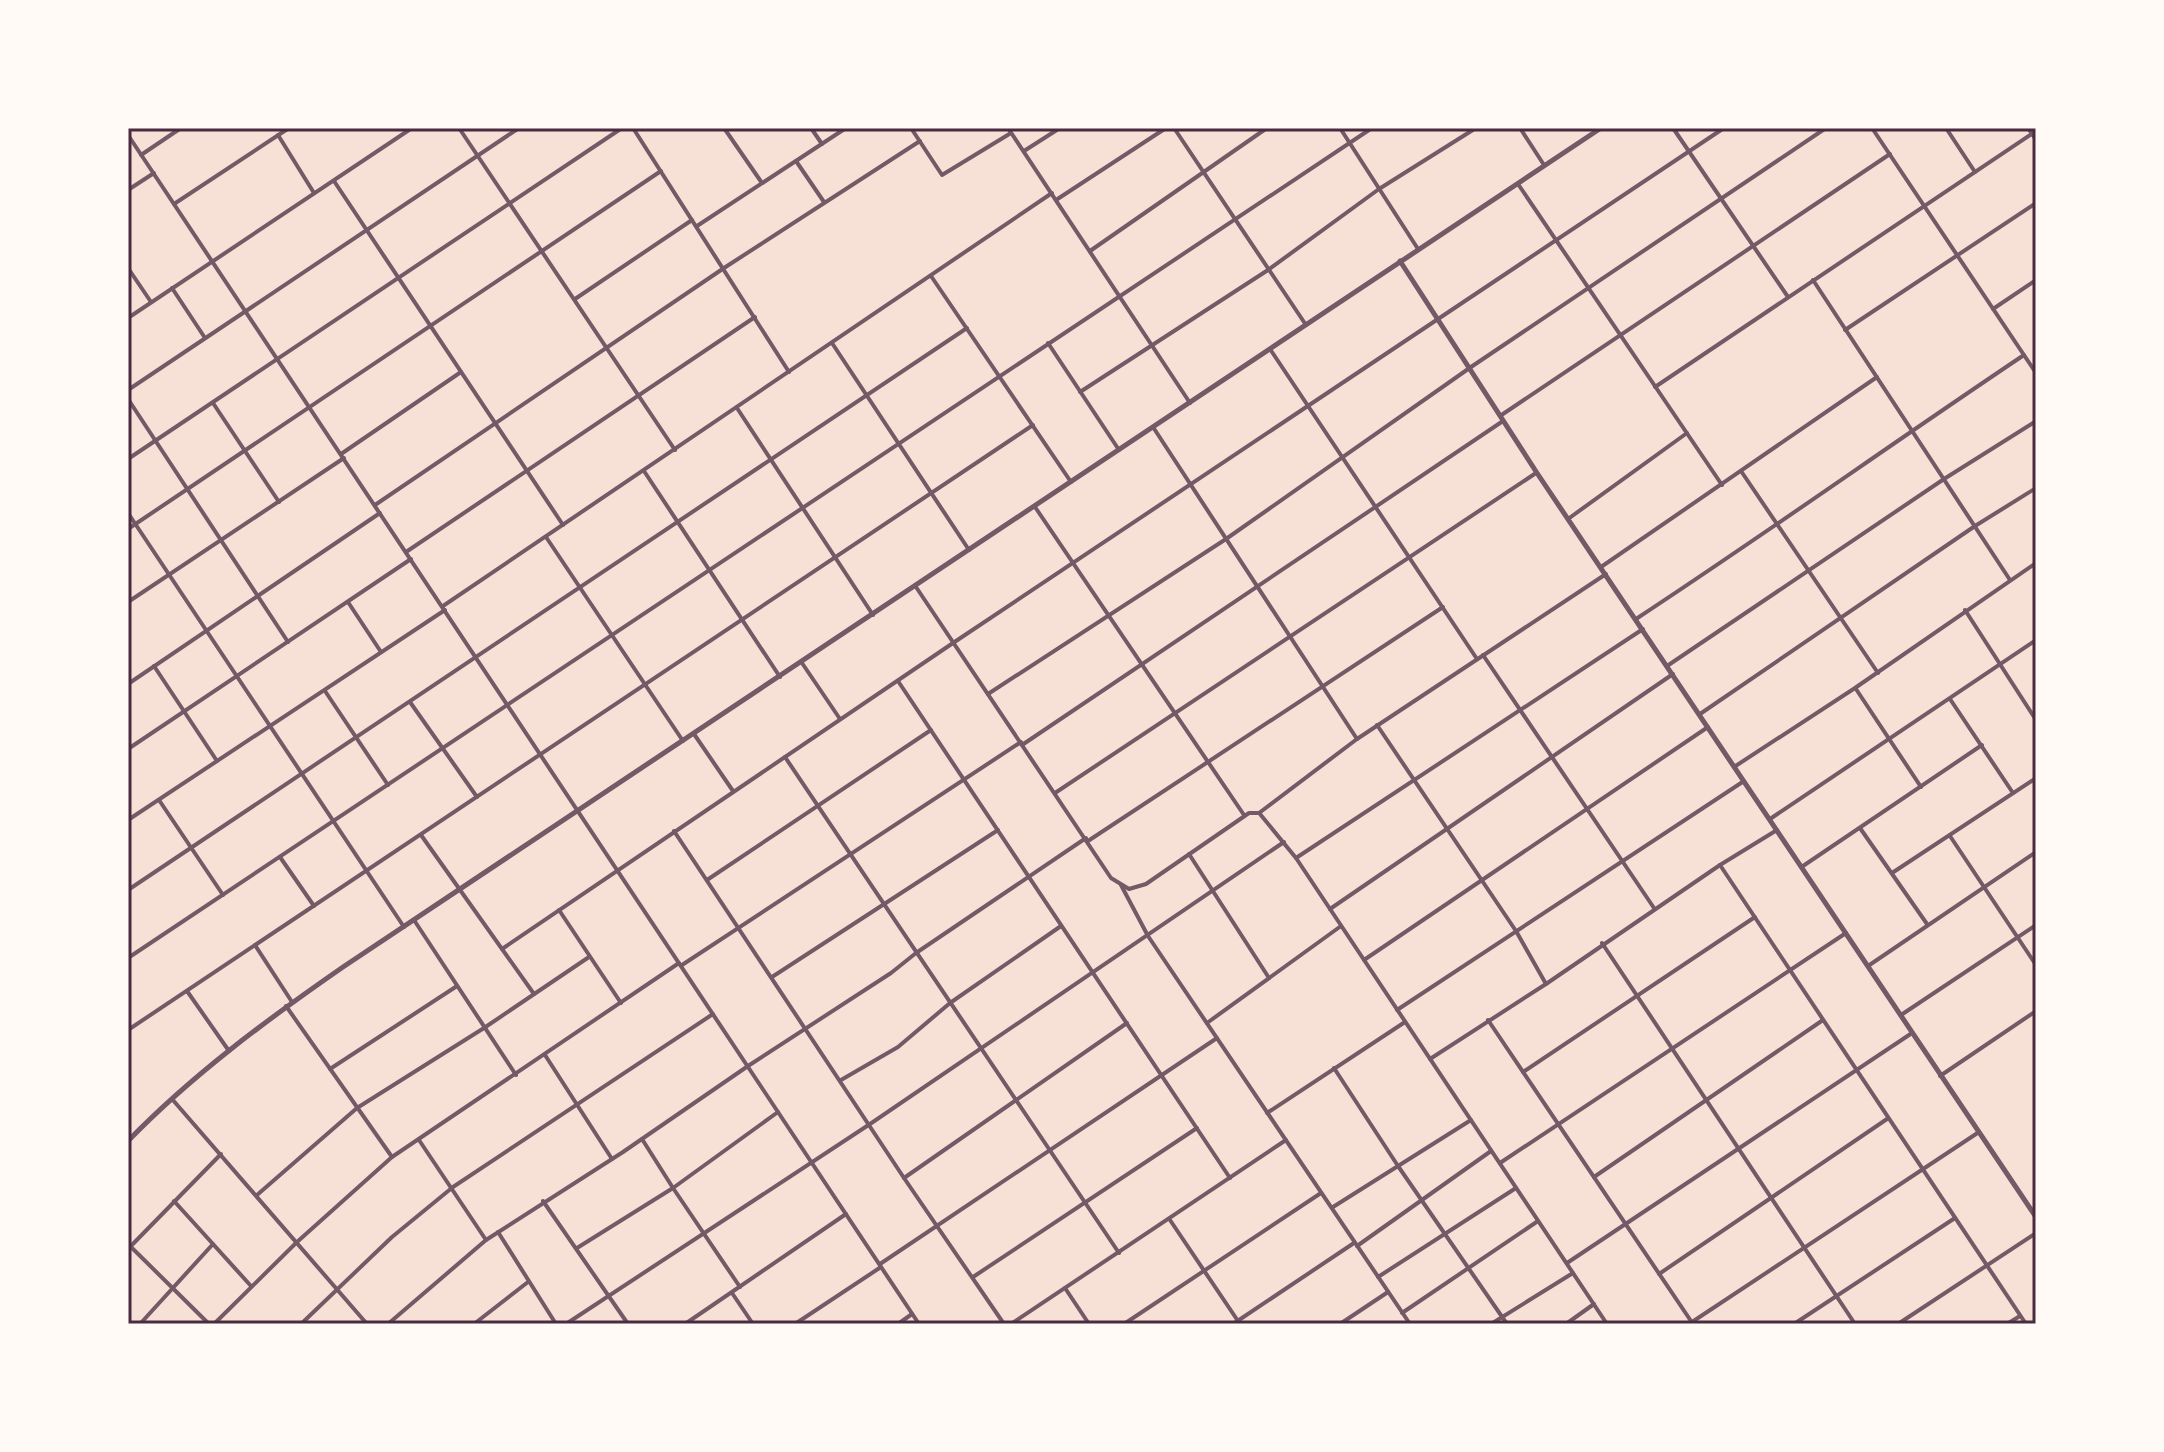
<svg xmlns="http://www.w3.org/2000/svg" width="2164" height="1452" viewBox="0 0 2164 1452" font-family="'Nunito Sans',sans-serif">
<rect width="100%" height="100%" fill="#f7e1d7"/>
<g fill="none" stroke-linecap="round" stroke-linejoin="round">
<!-- minor -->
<g stroke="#755966" stroke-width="4">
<path d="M 459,128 L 675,450"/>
<path d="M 633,128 L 789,372"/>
<path d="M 724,128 L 762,183"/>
<path d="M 811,128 L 822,144"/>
<path d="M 911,128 L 942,175 L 1011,133"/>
<path d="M 1008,128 L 1190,403"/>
<path d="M 1174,128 L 1306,325"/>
<path d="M 1340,128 L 1418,249"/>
<path d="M 1520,128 L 1544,165"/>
<path d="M 1673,128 L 1788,297"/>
<path d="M 1872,128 L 2036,373"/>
<path d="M 1946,128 L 1975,172"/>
<path d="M 2028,128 L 2036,140"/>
<path d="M 128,135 L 919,1324"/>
<path d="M 278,135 L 314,193"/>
<path d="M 1024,151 L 1060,128"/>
<path d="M 141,155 L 181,128"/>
<path d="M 796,161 L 824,202"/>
<path d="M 334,181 L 563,525"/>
<path d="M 1518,184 L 1722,485"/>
<path d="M 128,190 L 154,173"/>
<path d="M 1056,200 L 1166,128"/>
<path d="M 174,204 L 289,128"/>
<path d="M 697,226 L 846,128"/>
<path d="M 1090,251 L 1267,128"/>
<path d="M 128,268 L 151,302"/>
<path d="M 931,276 L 1071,482"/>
<path d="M 1813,280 L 2010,580"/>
<path d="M 172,288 L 205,338"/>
<path d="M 575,299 L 692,220"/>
<path d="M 1993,309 L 2036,280"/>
<path d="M 128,318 L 412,128"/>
<path d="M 1845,330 L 2036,203"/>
<path d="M 832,343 L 969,550"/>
<path d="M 1048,343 L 1119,450"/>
<path d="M 1270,349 L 1477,659"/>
<path d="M 1655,387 L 2036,131"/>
<path d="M 128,390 L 519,128"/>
<path d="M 1080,392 L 1268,270 L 1379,189 L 1476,128"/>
<path d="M 128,399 L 288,642"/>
<path d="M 213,403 L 279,502"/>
<path d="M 737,408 L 873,615"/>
<path d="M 1500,416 L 1890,154"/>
<path d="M 1153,427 L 1357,739"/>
<path d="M 341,454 L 461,372"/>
<path d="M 128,459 L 622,128"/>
<path d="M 644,471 L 780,677"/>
<path d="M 1741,471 L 1878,673"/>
<path d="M 375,505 L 724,268 L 920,141"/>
<path d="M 1035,507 L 1244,815"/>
<path d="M 128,513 L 404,927"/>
<path d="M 1568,519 L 1687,433"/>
<path d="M 128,529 L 661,171"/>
<path d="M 546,537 L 683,741"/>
<path d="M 406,552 L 755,317"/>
<path d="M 1601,567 L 1877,377"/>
<path d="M 916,587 L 1111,878 L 1129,889 L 1146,884 L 1249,813 L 1259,813 L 1357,739 L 1606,574"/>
<path d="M 128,602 L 344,458"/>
<path d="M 348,602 L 381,652"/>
<path d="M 443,606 L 1052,193"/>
<path d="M 1965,610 L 2036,720"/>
<path d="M 1636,619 C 1767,533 1894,442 2024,355"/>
<path d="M 1483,655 L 1654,908"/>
<path d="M 802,663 L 840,719"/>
<path d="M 154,666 L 217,761"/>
<path d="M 1667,666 L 1944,479 L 2036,421"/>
<path d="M 898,681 L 1230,1178"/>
<path d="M 128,684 L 380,513"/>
<path d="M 1856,689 L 1921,787"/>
<path d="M 325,691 L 388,785"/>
<path d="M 988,694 L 1226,539 L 1471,367 L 1826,128"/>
<path d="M 1950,699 L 2013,793"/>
<path d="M 410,702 L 477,797"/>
<path d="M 1700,714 L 1975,526 L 2036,488"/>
<path d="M 1377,725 L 1516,931 L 1546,984"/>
<path d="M 694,734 L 733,791"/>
<path d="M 1022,745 L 1503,421"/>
<path d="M 128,749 L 411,559"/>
<path d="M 785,757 L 1119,1253"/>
<path d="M 1734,767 L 1855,688 L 2036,563"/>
<path d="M 1055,793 L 1536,473"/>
<path d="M 159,800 L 223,895"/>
<path d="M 1260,814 L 1296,858 L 1607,1324"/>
<path d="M 1770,819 L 2036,640"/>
<path d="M 128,820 L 445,610"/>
<path d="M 1860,828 L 1927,924"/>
<path d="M 674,831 L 904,1178 L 1004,1324"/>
<path d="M 421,835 L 534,994"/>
<path d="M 1950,836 L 2036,965"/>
<path d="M 1088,841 L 1443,607"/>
<path d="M 1189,854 L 1269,978"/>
<path d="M 280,857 L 314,906"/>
<path d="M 1296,858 L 1643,629"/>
<path d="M 1720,865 L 2026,1324"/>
<path d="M 1803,866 L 1982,745"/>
<path d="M 1892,873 L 2036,778"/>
<path d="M 707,880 L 931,730"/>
<path d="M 1121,885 L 1148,936 L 1410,1324"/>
<path d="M 128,890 L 967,328"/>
<path d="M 1330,909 L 1673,674"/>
<path d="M 559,910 L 621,1003"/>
<path d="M 414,920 L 516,1075"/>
<path d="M 1602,943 L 1855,1324"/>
<path d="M 255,945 L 292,1002"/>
<path d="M 502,949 L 953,643 L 1724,128"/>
<path d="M 128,958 L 1372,128"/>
<path d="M 1364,960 L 1708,727"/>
<path d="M 682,965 L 1021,742"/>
<path d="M 1868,966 L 2036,852"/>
<path d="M 772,977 L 998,830"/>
<path d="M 187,991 L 229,1051"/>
<path d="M 286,1006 L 392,1157"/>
<path d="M 1397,1010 L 1744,781"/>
<path d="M 1901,1015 L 2036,925"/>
<path d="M 1488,1020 L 1693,1324"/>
<path d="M 1207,1023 L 1341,926"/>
<path d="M 128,1030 L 1033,425"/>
<path d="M 545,1055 L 612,1159"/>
<path d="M 1430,1059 L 1546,984 L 1720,865 L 1777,830"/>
<path d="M 1334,1068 L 1398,1166 L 1507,1324"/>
<path d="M 330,1069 L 457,986"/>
<path d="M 1523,1072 L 1755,917"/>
<path d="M 1940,1076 L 2036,1011"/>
<path d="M 841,1080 L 898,1047 L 950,1003 L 1061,926"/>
<path d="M 172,1099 L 367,1324"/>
<path d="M 1267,1113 L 1405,1022"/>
<path d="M 642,1139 L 673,1188 L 740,1287"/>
<path d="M 419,1140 L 486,1240"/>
<path d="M 1500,1163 L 1846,933"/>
<path d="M 1594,1177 L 1823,1020"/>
<path d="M 904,1178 L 1127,1023"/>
<path d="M 257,1195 L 357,1108 L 484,1028 L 589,957"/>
<path d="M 174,1201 L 251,1286"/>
<path d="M 543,1201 L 628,1324"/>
<path d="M 1333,1207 L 1471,1120"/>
<path d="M 1170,1220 L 1240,1324"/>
<path d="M 498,1232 L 556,1324"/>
<path d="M 128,1244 L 209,1324"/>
<path d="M 1357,1246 L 1491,1151"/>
<path d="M 577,1248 L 673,1188 L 778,1112"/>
<path d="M 128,1249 L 221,1154"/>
<path d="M 1567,1263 L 1912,1033"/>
<path d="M 880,1264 L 1217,1038"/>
<path d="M 1659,1274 L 1887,1119"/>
<path d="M 973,1277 L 1197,1128"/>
<path d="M 1378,1277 L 1516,1188"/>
<path d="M 1065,1288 L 1089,1324"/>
<path d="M 732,1293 L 753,1324"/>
<path d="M 1402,1313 L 1538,1221"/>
<path d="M 140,1324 L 213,1244"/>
<path d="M 214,1324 L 297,1242 L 392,1157 L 679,963"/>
<path d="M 301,1324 L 392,1237 L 453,1187 L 713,1014"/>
<path d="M 388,1324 L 486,1240 L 623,1152 L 748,1066 L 891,973 L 916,953 L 1086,838"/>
<path d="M 474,1324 L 528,1282"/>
<path d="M 566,1324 L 870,1124 L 1284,842"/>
<path d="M 685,1324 L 846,1214"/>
<path d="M 795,1324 L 881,1267"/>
<path d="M 898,1324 L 912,1314"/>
<path d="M 1011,1324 L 1286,1140"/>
<path d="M 1124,1324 L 1321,1193"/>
<path d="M 1233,1324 L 1354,1243"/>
<path d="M 1340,1324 L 1388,1292"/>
<path d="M 1491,1324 L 1573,1273"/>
<path d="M 1566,1324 L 1594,1304"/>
<path d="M 1689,1324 L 1979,1132"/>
<path d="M 1794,1324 L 1955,1218"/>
<path d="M 1898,1324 L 2036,1233"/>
<path d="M 2007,1324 L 2020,1316"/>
</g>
<!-- tertiary -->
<g stroke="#755966" stroke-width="5">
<path d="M 1400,261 L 1537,473 L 2036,1217"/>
<path d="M 128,1141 C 192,1075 268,1019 343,967 L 1601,128"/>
</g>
</g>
<!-- border -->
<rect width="2164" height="1452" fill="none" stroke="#fffaf5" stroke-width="260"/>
<rect x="130" y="130" width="1904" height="1192" fill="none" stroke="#4a2c40" stroke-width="3"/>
</svg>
